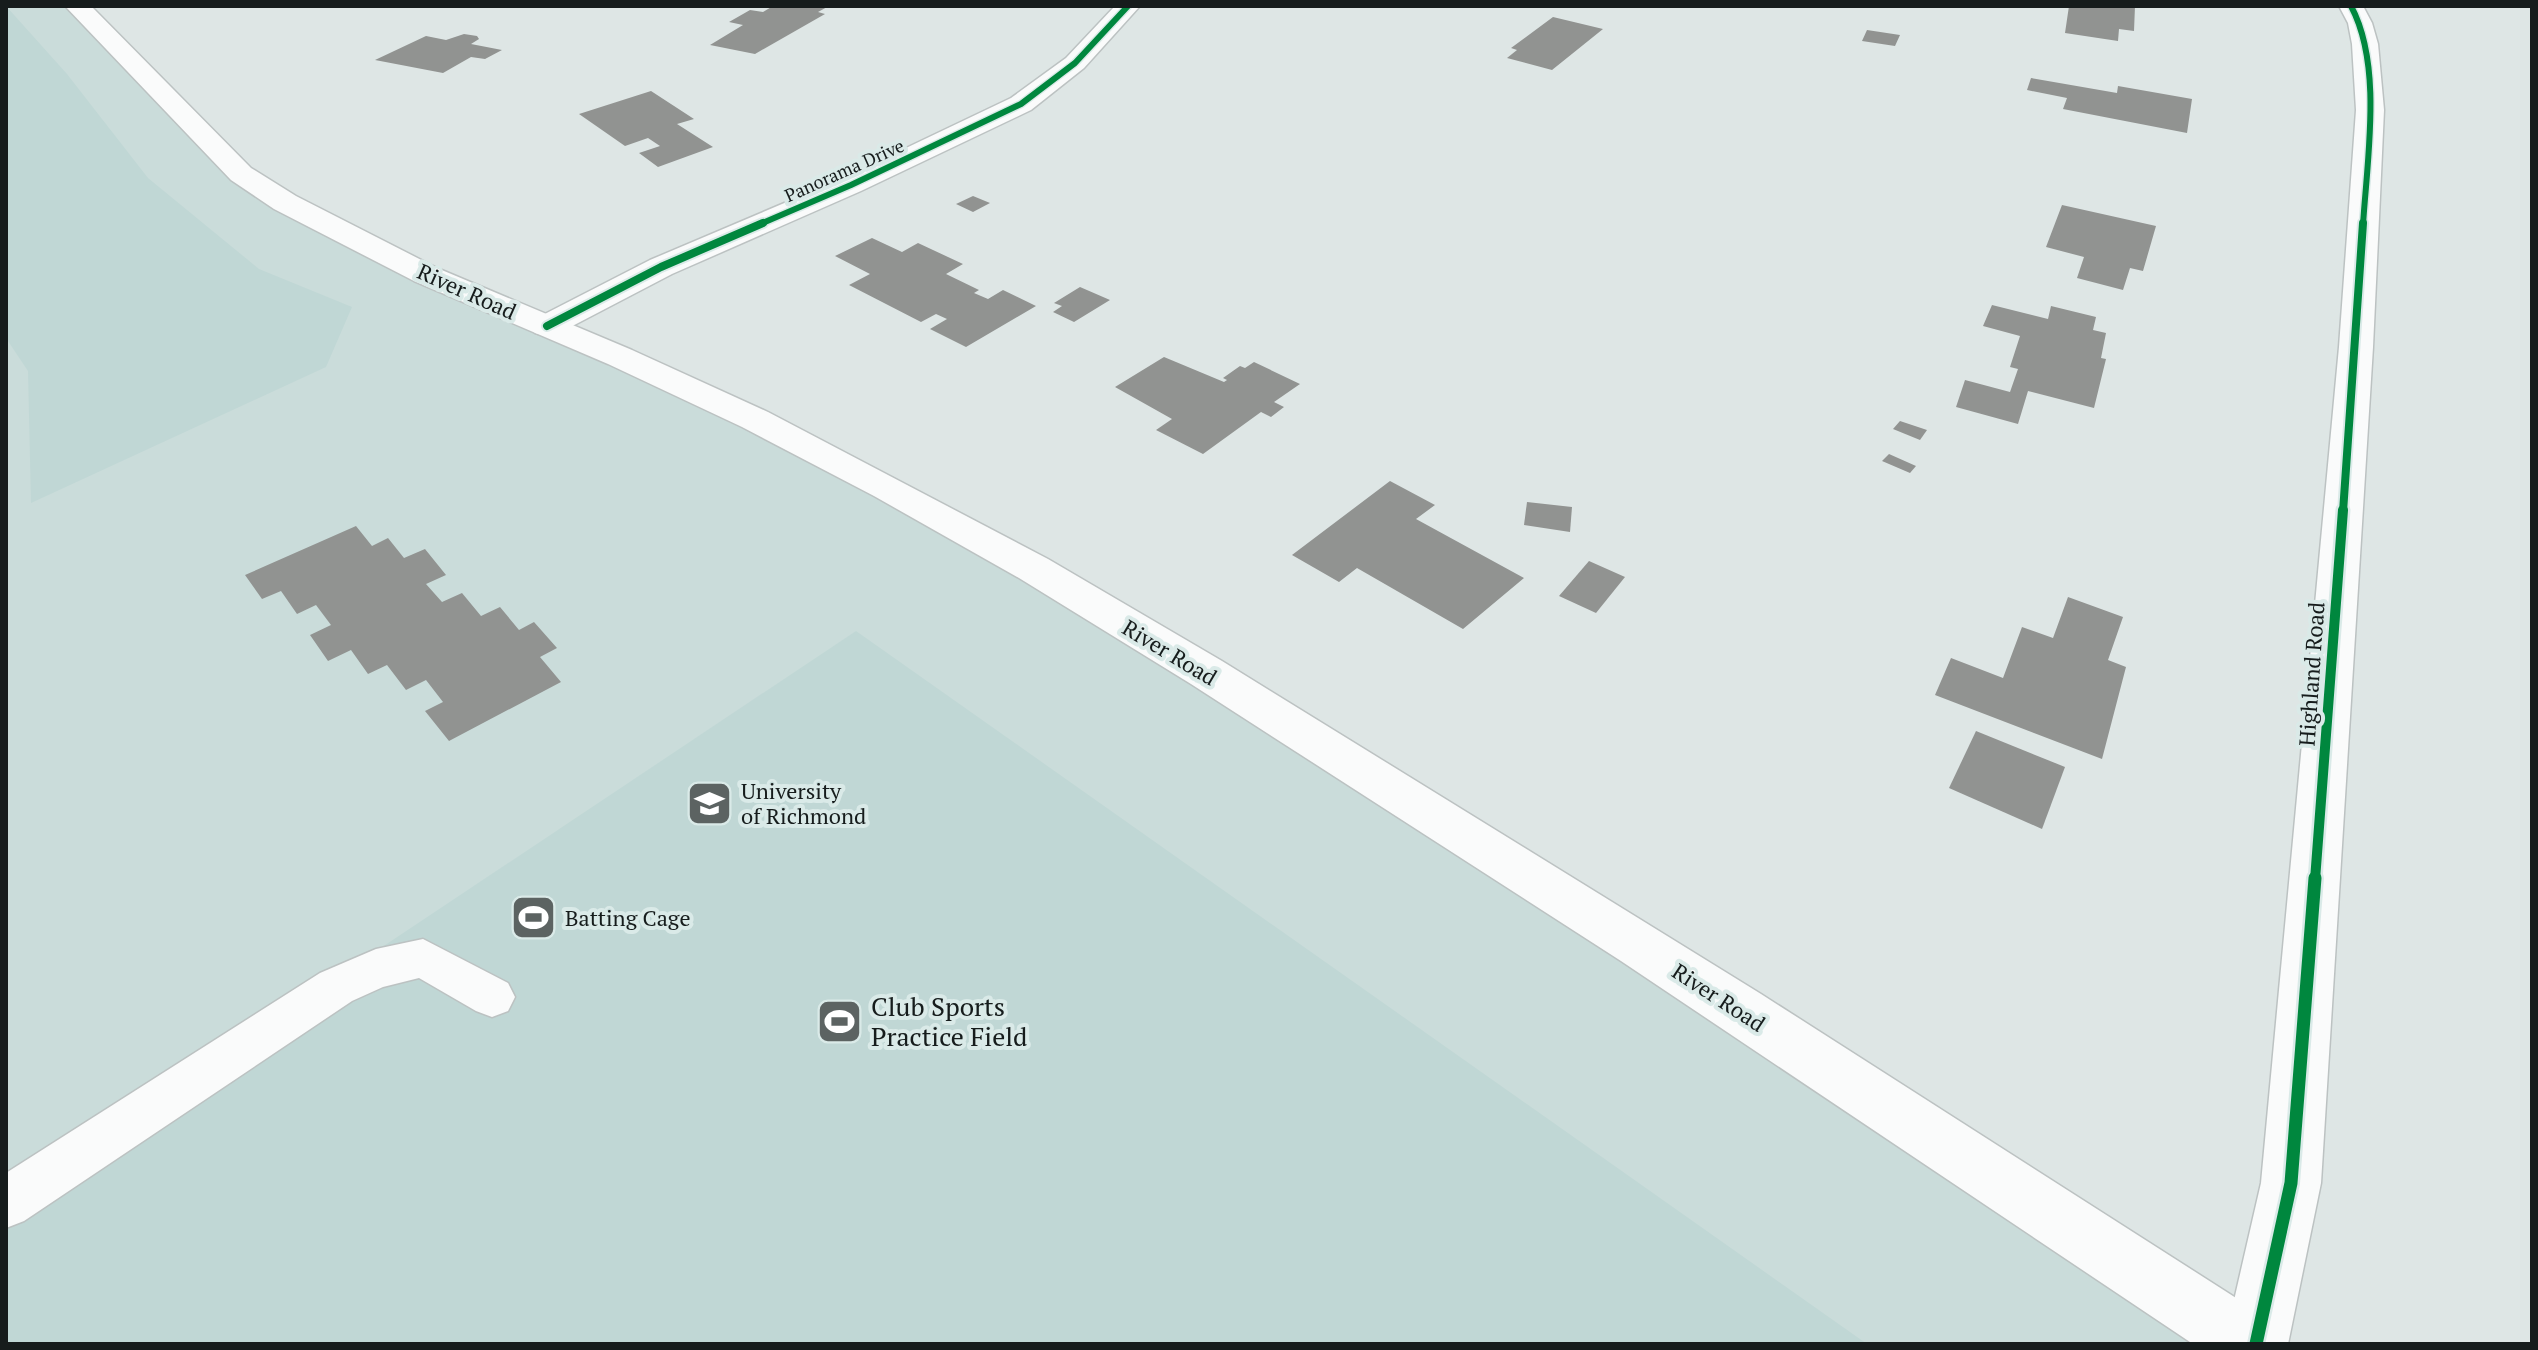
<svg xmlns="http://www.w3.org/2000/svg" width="2538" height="1350" viewBox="0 0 2538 1350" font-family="'PT Serif',serif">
<rect width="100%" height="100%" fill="#dee6e5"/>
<!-- built -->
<path fill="#cadcda" d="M 6,6 L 77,6 L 241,174 L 978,537 L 2249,1344 L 6,1344 Z"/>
<!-- green -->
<g fill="#c0d7d5">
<path d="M 6,6 L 67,74 L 148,178 L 259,269 L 352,307 L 326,367 L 31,503 L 28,371 L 6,338 Z"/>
<path d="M 856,631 L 1867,1344 L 6,1344 L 6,1198 Z"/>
</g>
<!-- building -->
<g fill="#919391">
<path d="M 773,6 L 829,6 L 818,12 L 825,14 L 755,54 L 710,45 L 743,25 L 729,22 L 750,10 L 763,12 Z"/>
<path d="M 2069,6 L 2135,6 L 2134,31 L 2119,29 L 2118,41 L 2065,33 Z"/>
<path d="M 1553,17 L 1603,29 L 1552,70 L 1507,58 L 1517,50 L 1511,48 Z"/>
<path d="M 1867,30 L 1900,35 L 1895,46 L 1862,41 Z"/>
<path d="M 464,34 L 477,36 L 479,39 L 471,44 L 502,50 L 485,59 L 471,57 L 443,73 L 375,60 L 426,36 L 446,40 Z"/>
<path d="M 2031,78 L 2117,93 L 2118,86 L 2192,99 L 2187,133 L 2063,109 L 2067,98 L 2027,90 Z"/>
<path d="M 651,91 L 694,119 L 677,124 L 713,147 L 658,167 L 639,153 L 660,146 L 648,138 L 625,146 L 579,114 Z"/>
<path d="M 973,196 L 990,203 L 973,212 L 956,204 Z"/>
<path d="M 2062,205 L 2156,226 L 2143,271 L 2130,268 L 2123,290 L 2077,278 L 2084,257 L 2046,247 Z"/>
<path d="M 872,238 L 902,252 L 918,243 L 963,264 L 946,274 L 979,290 L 974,293 L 988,299 L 1003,290 L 1036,306 L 966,347 L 930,329 L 947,319 L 936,314 L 921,322 L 849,285 L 870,274 L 835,256 Z"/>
<path d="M 1080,287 L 1110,300 L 1074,322 L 1053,312 L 1062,306 L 1054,303 Z"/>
<path d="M 1992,305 L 2048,319 L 2051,306 L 2096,317 L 2093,330 L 2106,333 L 2101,358 L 2106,359 L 2094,408 L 2028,391 L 2018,424 L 1956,407 L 1965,380 L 2010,392 L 2018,369 L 2010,367 L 2020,336 L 1983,326 Z"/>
<path d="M 1164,357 L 1224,382 L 1227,380 L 1223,378 L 1240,366 L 1245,368 L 1254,362 L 1300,384 L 1274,402 L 1284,407 L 1271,417 L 1261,412 L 1203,454 L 1156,430 L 1172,419 L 1115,387 Z"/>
<path d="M 1900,421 L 1927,430 L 1920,440 L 1893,429 Z"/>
<path d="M 1889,454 L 1916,466 L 1910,473 L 1882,461 Z"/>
<path d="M 1390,481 L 1435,505 L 1416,519 L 1524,578 L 1463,629 L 1357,568 L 1339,582 L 1292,555 Z"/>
<path d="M 1527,502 L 1572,507 L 1570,532 L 1524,525 Z"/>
<path d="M 356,526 L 372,546 L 388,538 L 404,558 L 425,549 L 446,575 L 426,584 L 442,602 L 462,593 L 481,616 L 500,607 L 519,630 L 534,622 L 557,648 L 540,657 L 561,682 L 449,741 L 425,711 L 443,702 L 426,680 L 406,690 L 387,665 L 368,674 L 351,650 L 328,661 L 310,635 L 331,625 L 316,605 L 297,614 L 281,591 L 262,599 L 245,575 Z"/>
<path d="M 1589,561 L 1625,577 L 1596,613 L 1559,596 Z"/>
<path d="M 2068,597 L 2123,617 L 2108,660 L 2126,667 L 2102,759 L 1935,695 L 1951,658 L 2003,678 L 2022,627 L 2053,638 Z"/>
<path d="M 1976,731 L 2065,767 L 2042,829 L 1949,788 Z"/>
</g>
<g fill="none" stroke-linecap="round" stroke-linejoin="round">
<defs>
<path id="lane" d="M 423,939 L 508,983 L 515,997 L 508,1011 L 492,1017 L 476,1011 L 419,978 L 383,987 L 352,1001 L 24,1221 L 6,1228 L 6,1173 L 320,973 L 376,949 Z"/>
<g id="street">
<path d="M 1115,6 L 1140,6 L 1084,68 L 1031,110 L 861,191 L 672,274 L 559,333 L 547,336 L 535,333 L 530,326 L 535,319 L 650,260 L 841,179 L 1011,98 L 1066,58 Z"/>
<path d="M 2339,6 L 2363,6 L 2372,23 L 2378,44 L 2384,110 L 2373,347 L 2321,1183 L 2288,1344 L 2224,1344 L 2261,1183 L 2339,347 L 2356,110 L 2352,44 L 2348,23 Z"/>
</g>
<path id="secondary" d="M 65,6 L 91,6 L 251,168 L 296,196 L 437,268 L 632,350 L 768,412 L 1048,559 L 1222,661 L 1761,994 L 2272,1321 L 2281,1344 L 2193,1344 L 1621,961 L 1191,684 L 1019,578 L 874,496 L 742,427 L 608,364 L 414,281 L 274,209 L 231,180 Z"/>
</defs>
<!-- lane casing -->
<use href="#lane" stroke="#bcc2c2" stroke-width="3"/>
<!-- street casing -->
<use href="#street" stroke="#bcc2c2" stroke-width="3"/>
<!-- secondary casing -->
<use href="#secondary" stroke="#bcc2c2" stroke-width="3"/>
<!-- lane -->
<use href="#lane" fill="#fafbfb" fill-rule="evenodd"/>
<!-- street -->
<use href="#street" fill="#fafbfb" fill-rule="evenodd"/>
<!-- secondary -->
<use href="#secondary" fill="#fafbfb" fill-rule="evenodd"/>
<defs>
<g id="cycleway-far3">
<path d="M 2351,6 C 2383,66 2367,159 2363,225"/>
<path d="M 758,225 L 851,185 L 1021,104 L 1075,63 L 1128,6"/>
</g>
<g id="cycleway-far2">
<path d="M 547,326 L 661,267 L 763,223"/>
<path d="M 2343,512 L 2363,223"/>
</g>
<path id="cycleway-far1" d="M 2315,880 L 2343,510"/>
<path id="cycleway" d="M 2256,1344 L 2291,1183 L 2315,878"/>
</defs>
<!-- cycleway-far3 casing -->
<use href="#cycleway-far3" stroke="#daeae8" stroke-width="9"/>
<!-- cycleway-far2 casing -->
<use href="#cycleway-far2" stroke="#daeae8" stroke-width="12"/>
<!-- cycleway-far1 casing -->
<use href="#cycleway-far1" stroke="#daeae8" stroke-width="15"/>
<!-- cycleway casing -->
<use href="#cycleway" stroke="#daeae8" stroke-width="18"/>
<!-- cycleway-far3 -->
<use href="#cycleway-far3" stroke="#00873e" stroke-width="6"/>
<!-- cycleway-far2 -->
<use href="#cycleway-far2" stroke="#00873e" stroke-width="8"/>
<!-- cycleway-far1 -->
<use href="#cycleway-far1" stroke="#00873e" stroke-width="10"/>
<!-- cycleway -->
<use href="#cycleway" stroke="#00873e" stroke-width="13"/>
</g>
<!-- icons -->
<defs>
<symbol id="university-square" viewBox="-11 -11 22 22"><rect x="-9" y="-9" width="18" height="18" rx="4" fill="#5c6362" stroke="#daeae8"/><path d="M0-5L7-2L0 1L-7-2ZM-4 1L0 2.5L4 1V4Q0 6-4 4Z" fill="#fff"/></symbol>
<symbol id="stadium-square" viewBox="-11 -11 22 22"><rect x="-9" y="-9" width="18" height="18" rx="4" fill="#5c6362" stroke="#daeae8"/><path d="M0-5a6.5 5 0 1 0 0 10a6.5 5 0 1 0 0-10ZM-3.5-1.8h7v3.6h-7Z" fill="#fff"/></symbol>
</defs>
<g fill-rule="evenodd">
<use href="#university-square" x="684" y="778" width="51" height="51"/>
<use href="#stadium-square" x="508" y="892" width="51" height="51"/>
<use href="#stadium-square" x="814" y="996" width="51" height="51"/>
</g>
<g text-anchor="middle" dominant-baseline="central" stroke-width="8" stroke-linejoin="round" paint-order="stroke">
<!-- far-street labels -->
<g font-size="18" fill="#161c1c" stroke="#daeae8">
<text transform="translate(844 170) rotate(-24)">Panorama Drive</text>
</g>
<!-- street labels -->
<g font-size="22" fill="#161c1c" stroke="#daeae8">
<text transform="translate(467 291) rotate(24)">River Road</text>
<text transform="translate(1170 652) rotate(31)">River Road</text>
<text transform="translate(2311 674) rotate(-86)">Highland Road</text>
<text transform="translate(1719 997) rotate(33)">River Road</text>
</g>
<!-- poi labels -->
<g font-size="22" fill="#161c1c" stroke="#daeae8" text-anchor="start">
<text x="741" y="790">University<tspan x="741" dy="25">of Richmond</tspan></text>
<text x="565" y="917">Batting Cage</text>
</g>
<!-- near-poi labels -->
<g font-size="26" fill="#161c1c" stroke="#daeae8" text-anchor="start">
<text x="871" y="1006">Club Sports<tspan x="871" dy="30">Practice Field</tspan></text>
</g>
</g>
<!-- border -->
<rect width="2538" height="1350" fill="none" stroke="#161c1c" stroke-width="16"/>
</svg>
